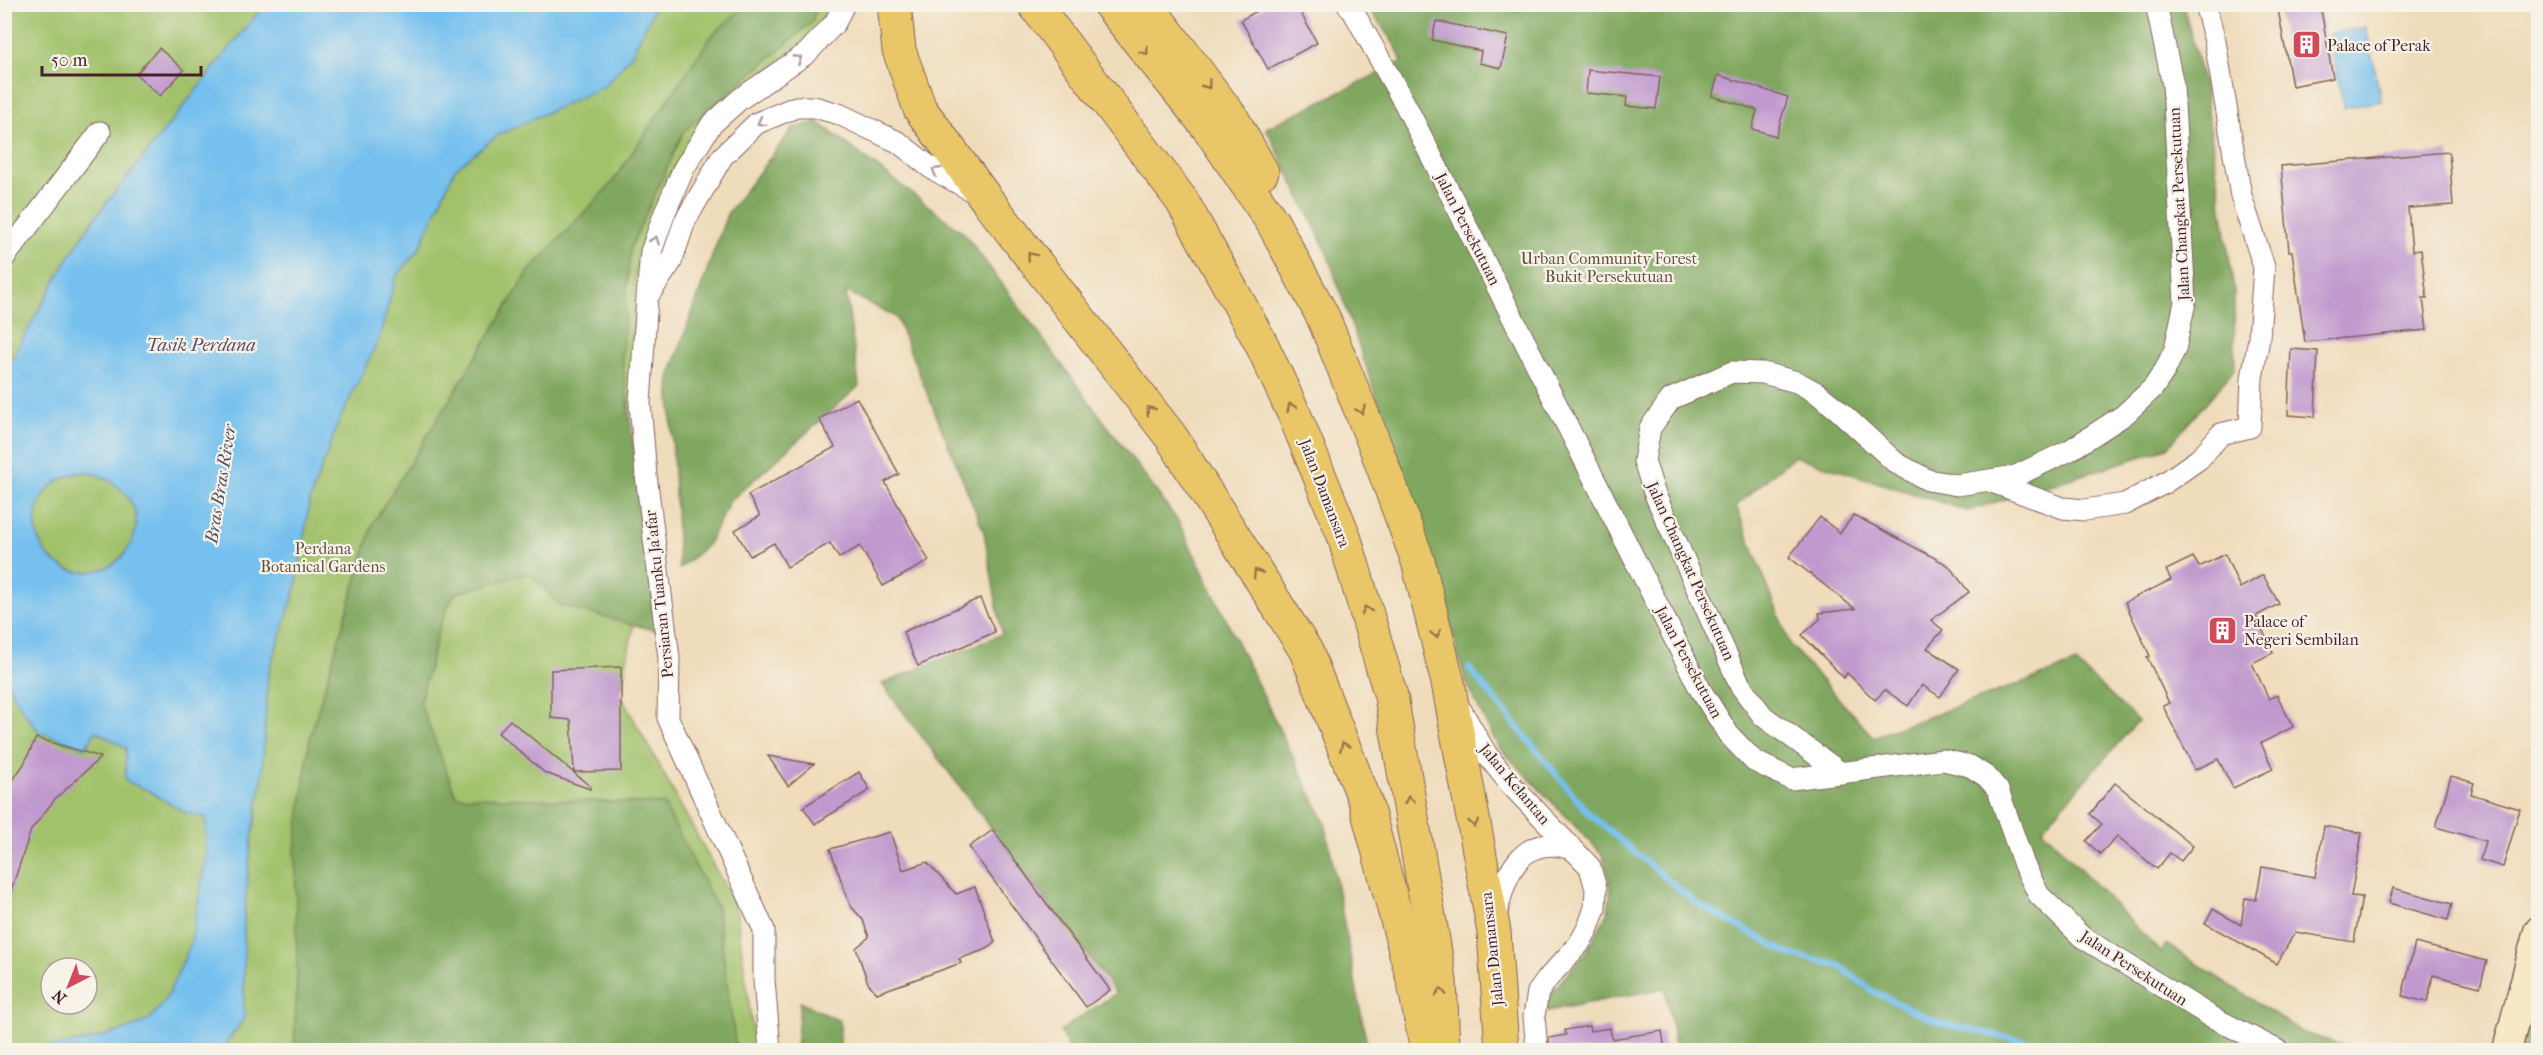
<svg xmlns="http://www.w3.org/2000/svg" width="2543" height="1055" viewBox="0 0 2543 1055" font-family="'IM FELL French Canon',serif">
<rect width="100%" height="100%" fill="#f7f3e8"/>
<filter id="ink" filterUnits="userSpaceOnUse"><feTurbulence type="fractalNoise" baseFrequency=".0167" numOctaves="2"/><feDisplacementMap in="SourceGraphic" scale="12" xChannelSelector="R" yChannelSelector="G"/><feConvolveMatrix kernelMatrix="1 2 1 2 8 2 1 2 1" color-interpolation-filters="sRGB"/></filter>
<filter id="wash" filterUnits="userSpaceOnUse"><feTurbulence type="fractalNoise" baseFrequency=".008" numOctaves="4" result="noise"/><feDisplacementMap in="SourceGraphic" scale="24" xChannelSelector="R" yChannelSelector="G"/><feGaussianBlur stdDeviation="1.35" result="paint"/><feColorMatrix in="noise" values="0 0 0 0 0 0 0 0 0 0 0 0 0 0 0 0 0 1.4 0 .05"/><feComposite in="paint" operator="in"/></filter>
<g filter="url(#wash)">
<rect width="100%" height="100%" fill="#efdcbb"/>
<!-- green -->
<path fill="#a1c16a" stroke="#76704a" stroke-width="1.5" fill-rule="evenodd" d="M 5,5 L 831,5 L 813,35 L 709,117 L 674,167 L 637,258 L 629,424 L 644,574 L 620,694 L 736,907 L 755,1050 L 5,1050 ZM 51,968 L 87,968 L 87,1004 L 51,1004 Z"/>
<!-- forest -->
<g fill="#80a75e" stroke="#656344" stroke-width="1.5">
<path d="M 746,5 L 817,5 L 812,22 L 684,131 L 630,249 L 622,359 L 658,631 L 559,605 L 530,573 L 454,594 L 440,626 L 420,702 L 456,796 L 664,804 L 717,908 L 736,1050 L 294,1050 L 297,972 L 295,850 L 310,737 L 373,523 L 529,271 L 611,184 L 712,35 Z"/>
<path d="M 1367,5 L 2183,5 L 2204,85 L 2234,290 L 2235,369 L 2167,448 L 1968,511 L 1794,456 L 1736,506 L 1791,646 L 1873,737 L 2076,663 L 2138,721 L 2042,829 L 2161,953 L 2166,944 L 2304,1033 L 2359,1050 L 1676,1050 L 1665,988 L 1547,1011 L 1547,998 L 1586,952 L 1608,912 L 1611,887 L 1602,854 L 1497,745 L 1466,683 L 1432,559 L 1326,250 L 1266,128 L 1402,62 L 1396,47 Z"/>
<path d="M 818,122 L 964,233 L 1178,521 L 1325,823 L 1368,1050 L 1069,1050 L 1060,1031 L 1116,993 L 882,684 L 1002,634 L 984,532 L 896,317 L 846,291 L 859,386 L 730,501 L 708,544 L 679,569 L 669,378 L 727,214 L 793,128 Z"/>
<path d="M 800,1002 L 840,1021 L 840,1050 L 796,1050 Z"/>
<path d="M 2538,1004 L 2538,1050 L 2520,1050 L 2538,1007 Z"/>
</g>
<!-- water -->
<g fill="#74c0ee" stroke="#5f708c" stroke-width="1.5" fill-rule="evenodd">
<path d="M 264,5 L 656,5 L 632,54 L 605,86 L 498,135 L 455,169 L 419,249 L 396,277 L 379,339 L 339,421 L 310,499 L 296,588 L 268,673 L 262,780 L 251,845 L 244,918 L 244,1019 L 221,1050 L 27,1050 L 86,1041 L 131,1028 L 149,1020 L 166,999 L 190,946 L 206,858 L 206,818 L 186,813 L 147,790 L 125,781 L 126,748 L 96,731 L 85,748 L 39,732 L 21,708 L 5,680 L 5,371 L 67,260 L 94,219 ZM 87,472 C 121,479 149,509 130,545 C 124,557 112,567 100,570 C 31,588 4,481 87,472 Z"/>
<path d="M 2366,27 L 2381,101 L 2344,108 L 2329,34 Z"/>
</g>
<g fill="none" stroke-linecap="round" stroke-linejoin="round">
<!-- stream -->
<path stroke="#74c0ee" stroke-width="6" d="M 1469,668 L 1589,814 L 1696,903 L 1789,954 L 1838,965 L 1874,992 L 1939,1023 L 2047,1046 L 2058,1050"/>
</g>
<g id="blocks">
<!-- building -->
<g fill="#c09ace">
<path d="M 1269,4 L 1296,4 L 1317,43 L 1268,69 L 1241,20 Z"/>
<path d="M 2277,4 L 2320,4 L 2333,78 L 2292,86 Z"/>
<path d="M 1436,21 L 1508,36 L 1501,68 L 1479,63 L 1481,51 L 1432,40 Z"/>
<path d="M 159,48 L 184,70 L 160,96 L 136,74 Z"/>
<path d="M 1588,70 L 1660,77 L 1656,109 L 1626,106 L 1627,97 L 1586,93 Z"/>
<path d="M 1718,75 L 1788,97 L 1776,136 L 1752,129 L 1757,110 L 1712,96 Z"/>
<path d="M 2449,152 L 2453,205 L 2408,208 L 2412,251 L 2421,250 L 2427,298 L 2423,298 L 2427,330 L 2305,342 L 2292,251 L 2289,251 L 2281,166 Z"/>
<path d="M 2291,349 L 2318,351 L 2315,417 L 2288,415 Z"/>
<path d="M 857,398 L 899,474 L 885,482 L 929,561 L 883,586 L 860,546 L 839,558 L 830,543 L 787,567 L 774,543 L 750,556 L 735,530 L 760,516 L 748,495 L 835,447 L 819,419 Z"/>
<path d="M 1854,515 L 1948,565 L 1969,592 L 1931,620 L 1943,630 L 1927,648 L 1959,669 L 1940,697 L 1922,685 L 1908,706 L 1885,690 L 1875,700 L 1847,673 L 1844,678 L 1802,635 L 1820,619 L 1819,613 L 1855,609 L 1789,557 L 1820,517 L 1840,533 Z"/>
<path d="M 2225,554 L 2240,588 L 2263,575 L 2279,604 L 2256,616 L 2273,653 L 2252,663 L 2269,699 L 2277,695 L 2293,727 L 2261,743 L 2273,769 L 2233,788 L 2218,759 L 2195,770 L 2163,706 L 2169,703 L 2147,657 L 2150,656 L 2125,602 L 2171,580 L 2166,570 L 2193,557 L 2199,567 Z"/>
<path d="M 980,598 L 995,632 L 918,666 L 903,632 Z"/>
<path d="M 621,667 L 621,771 L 574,772 L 571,720 L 551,718 L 551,670 Z"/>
<path d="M 510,720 L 591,787 L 590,789 L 545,773 L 498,733 Z"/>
<path d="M 36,738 L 101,757 L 55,799 L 31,830 L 9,897 L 4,897 L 4,793 L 24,764 Z"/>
<path d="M 768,756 L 814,764 L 788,786 Z"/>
<path d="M 859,772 L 870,790 L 815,824 L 803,807 Z"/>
<path d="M 2451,776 L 2474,783 L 2471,794 L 2520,809 L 2503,867 L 2480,860 L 2485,841 L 2436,827 Z"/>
<path d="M 2115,783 L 2193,846 L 2181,861 L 2170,853 L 2157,869 L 2117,836 L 2100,854 L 2086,841 L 2102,824 L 2090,814 Z"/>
<path d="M 2324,826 L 2362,833 L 2351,896 L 2362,897 L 2354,942 L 2295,932 L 2277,964 L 2205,923 L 2213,909 L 2241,925 L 2245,898 L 2256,900 L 2262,867 L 2315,877 Z"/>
<path d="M 993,830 L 1110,990 L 1086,1007 L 969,847 Z"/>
<path d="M 890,832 L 903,870 L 927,862 L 956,894 L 975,887 L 995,942 L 987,949 L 959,959 L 961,963 L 877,993 L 868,983 L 856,948 L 869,937 L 863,920 L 850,905 L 830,849 Z"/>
<path d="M 2393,888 L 2452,904 L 2448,920 L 2389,903 Z"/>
<path d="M 2415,943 L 2487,961 L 2480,987 L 2433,975 L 2427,1002 L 2402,996 Z"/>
<path d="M 1589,1026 L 1590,1031 L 1610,1028 L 1612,1039 L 1662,1031 L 1665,1050 L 1550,1050 L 1549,1038 L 1566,1035 L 1565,1030 Z"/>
</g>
</g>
</g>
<g filter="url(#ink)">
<use href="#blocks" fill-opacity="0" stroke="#84615d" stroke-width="1.5"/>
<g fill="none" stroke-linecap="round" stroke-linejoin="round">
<defs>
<g id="street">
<path d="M 1347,4 L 1353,11 L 1406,106 L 1700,689 L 1729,735 L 1754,761 L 1791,779 L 1943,760 L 1970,766 L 1987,777 L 1998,790 L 2024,865 L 2039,895 L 2082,937 L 2210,1016 L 2277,1050"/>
<path d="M 4,258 L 100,132"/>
<path d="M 648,296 L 671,262 L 685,221 L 722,157 L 757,123 L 796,107 L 814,107 L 839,114 L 866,127 L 898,142 L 931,168 L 976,193"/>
<path d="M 1989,481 L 2063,508 L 2085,510 L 2125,504 L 2166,482 L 2199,459 L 2221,434 L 2250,427 L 2252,378 L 2259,338 L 2264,267 L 2241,196 L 2215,41 L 2205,4"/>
<path d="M 1461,710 L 1487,755 L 1511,785 L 1590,867 L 1596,889 L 1595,908 L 1588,928 L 1579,944 L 1549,977 L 1538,992 L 1534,1016 L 1537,1050"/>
<path d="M 1841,773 L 1763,716 L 1740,685 L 1654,492 L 1644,461 L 1650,428 L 1671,399 L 1732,372 L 1763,373 L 1797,382 L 1817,393 L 1837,409 L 1896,463 L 1928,480 L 1957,485 L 2016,476 L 2070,450 L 2124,415 L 2153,388 L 2165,370 L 2175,349 L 2185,302 L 2173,85 L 2156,4"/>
<path d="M 1497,913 C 1505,873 1523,832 1571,849"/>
<path d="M 770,1050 L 764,980 L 764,930 L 668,718 L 669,658 L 646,475 L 640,403 L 647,297 L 651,252 L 665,212 L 684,168 L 711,125 L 740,99 L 807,53 L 835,23 L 844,4"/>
</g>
<path id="secondary" d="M 2507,1050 L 2538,931"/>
<g id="primary">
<path d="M 894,4 L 899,50 L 920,109 L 987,200 L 1172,438 L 1306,651 L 1365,801 L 1414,983 L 1427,1050"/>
<path d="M 1034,4 L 1182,201 L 1261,343 L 1295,416 L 1344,536 L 1391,696 L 1440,981 L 1443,1046"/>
<path d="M 1109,4 L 1210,130 L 1273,223 L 1323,317 L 1374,443 L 1418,561 L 1448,683 L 1494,932 L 1502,1050"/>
<path d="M 1146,4 L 1232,118 L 1262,172"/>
</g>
</defs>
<!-- street casing -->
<use href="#street" stroke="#84615d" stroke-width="23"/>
<!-- secondary casing -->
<use href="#secondary" stroke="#84615d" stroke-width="31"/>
<!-- primary casing -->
<use href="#primary" stroke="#84615d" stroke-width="35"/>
<!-- street -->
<use href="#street" stroke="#fff" stroke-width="21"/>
<!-- secondary -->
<use href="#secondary" stroke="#f6e9c3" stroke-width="28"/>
<!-- primary -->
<use href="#primary" stroke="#e9c769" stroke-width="33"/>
</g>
<!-- one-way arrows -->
<defs><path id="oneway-chevron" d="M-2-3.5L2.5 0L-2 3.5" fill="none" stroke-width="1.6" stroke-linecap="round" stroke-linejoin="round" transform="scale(1.5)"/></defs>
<g stroke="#9a734a">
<use href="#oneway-chevron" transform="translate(1145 51) rotate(52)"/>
<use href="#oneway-chevron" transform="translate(1207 85) rotate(53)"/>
<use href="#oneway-chevron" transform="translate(1031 256) rotate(-128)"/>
<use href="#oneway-chevron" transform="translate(1291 407) rotate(-115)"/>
<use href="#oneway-chevron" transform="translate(1150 410) rotate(-128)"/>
<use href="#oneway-chevron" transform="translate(1361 410) rotate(68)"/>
<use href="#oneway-chevron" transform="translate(1257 573) rotate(-122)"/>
<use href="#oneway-chevron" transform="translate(1366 610) rotate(-107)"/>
<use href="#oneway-chevron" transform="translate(1436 634) rotate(76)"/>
<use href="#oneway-chevron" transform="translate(1344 746) rotate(-112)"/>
<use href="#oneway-chevron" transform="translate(1409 800) rotate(-100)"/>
<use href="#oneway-chevron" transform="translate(1474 823) rotate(80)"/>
<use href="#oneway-chevron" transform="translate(1441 992) rotate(-92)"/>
</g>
<g stroke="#ae9aa0">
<use href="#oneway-chevron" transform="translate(798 59) rotate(-33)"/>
<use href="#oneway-chevron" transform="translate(761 122) rotate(151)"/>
<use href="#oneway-chevron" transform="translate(936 171) rotate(-149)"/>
<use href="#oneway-chevron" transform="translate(655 240) rotate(-71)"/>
</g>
</g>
<!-- icons -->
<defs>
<symbol id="building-square" viewBox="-11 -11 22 22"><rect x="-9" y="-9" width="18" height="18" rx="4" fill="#d1495b" stroke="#f7f3e8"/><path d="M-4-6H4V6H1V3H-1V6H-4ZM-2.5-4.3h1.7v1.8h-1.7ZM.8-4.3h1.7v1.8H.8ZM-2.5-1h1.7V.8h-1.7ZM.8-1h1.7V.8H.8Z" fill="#fff"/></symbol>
</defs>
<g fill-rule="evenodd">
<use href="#building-square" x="2290" y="28" width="33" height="33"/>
<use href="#building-square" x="2206" y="614" width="33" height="33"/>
</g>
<g text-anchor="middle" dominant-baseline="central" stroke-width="4.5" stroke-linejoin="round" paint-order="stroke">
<!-- poi labels -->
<g font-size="16" fill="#4a1f2b" stroke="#f7f3e8" text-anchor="start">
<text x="2327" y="45">Palace of Perak</text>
<text x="2244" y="621">Palace of<tspan x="2244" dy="18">Negeri Sembilan</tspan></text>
</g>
<!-- street labels -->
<g font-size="16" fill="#4a1f2b" stroke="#f7f3e8">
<text transform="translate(2179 204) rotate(-93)">Jalan Changkat Persekutuan</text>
<text transform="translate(1468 229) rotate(63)">Jalan Persekutuan</text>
<text transform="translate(1325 493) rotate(69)">Jalan Damansara</text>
<text transform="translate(1691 571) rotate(66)">Jalan Changkat Persekutuan</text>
<text transform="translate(659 594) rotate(-96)">Persiaran Tuanku Ja'afar</text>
<text transform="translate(1689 662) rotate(62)">Jalan Persekutuan</text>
<text transform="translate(1515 784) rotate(50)">Jalan Kelantan</text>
<text transform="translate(1492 949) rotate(-96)">Jalan Damansara</text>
<text transform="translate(2134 968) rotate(33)">Jalan Persekutuan</text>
</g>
<!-- park labels -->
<g font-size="16" fill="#64503e" stroke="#f7f3e8">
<text x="1609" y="258">Urban Community Forest<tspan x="1609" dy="18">Bukit Persekutuan</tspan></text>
<text x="323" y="548">Perdana<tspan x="323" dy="18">Botanical Gardens</tspan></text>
</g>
<!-- water labels -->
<g font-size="18" font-style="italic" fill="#574f66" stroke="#f7f3e8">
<text x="201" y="345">Tasik Perdana</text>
<text transform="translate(221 484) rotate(-81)">Bras Bras River</text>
</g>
</g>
<!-- margin -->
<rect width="2543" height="1055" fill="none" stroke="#f7f3e8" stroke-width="24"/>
<!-- north arrow -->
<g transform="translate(69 986) rotate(222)"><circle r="28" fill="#f7f3e8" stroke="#b29e9c" stroke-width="1.5"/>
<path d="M0-4.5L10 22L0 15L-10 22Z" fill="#d1495b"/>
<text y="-9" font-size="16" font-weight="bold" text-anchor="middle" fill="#4a1f2b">N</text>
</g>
<!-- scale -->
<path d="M42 66v9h159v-9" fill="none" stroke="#4a1f2b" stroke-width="3"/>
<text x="51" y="66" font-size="18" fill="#4a1f2b" stroke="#f7f3e8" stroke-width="4.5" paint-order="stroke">50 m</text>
</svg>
